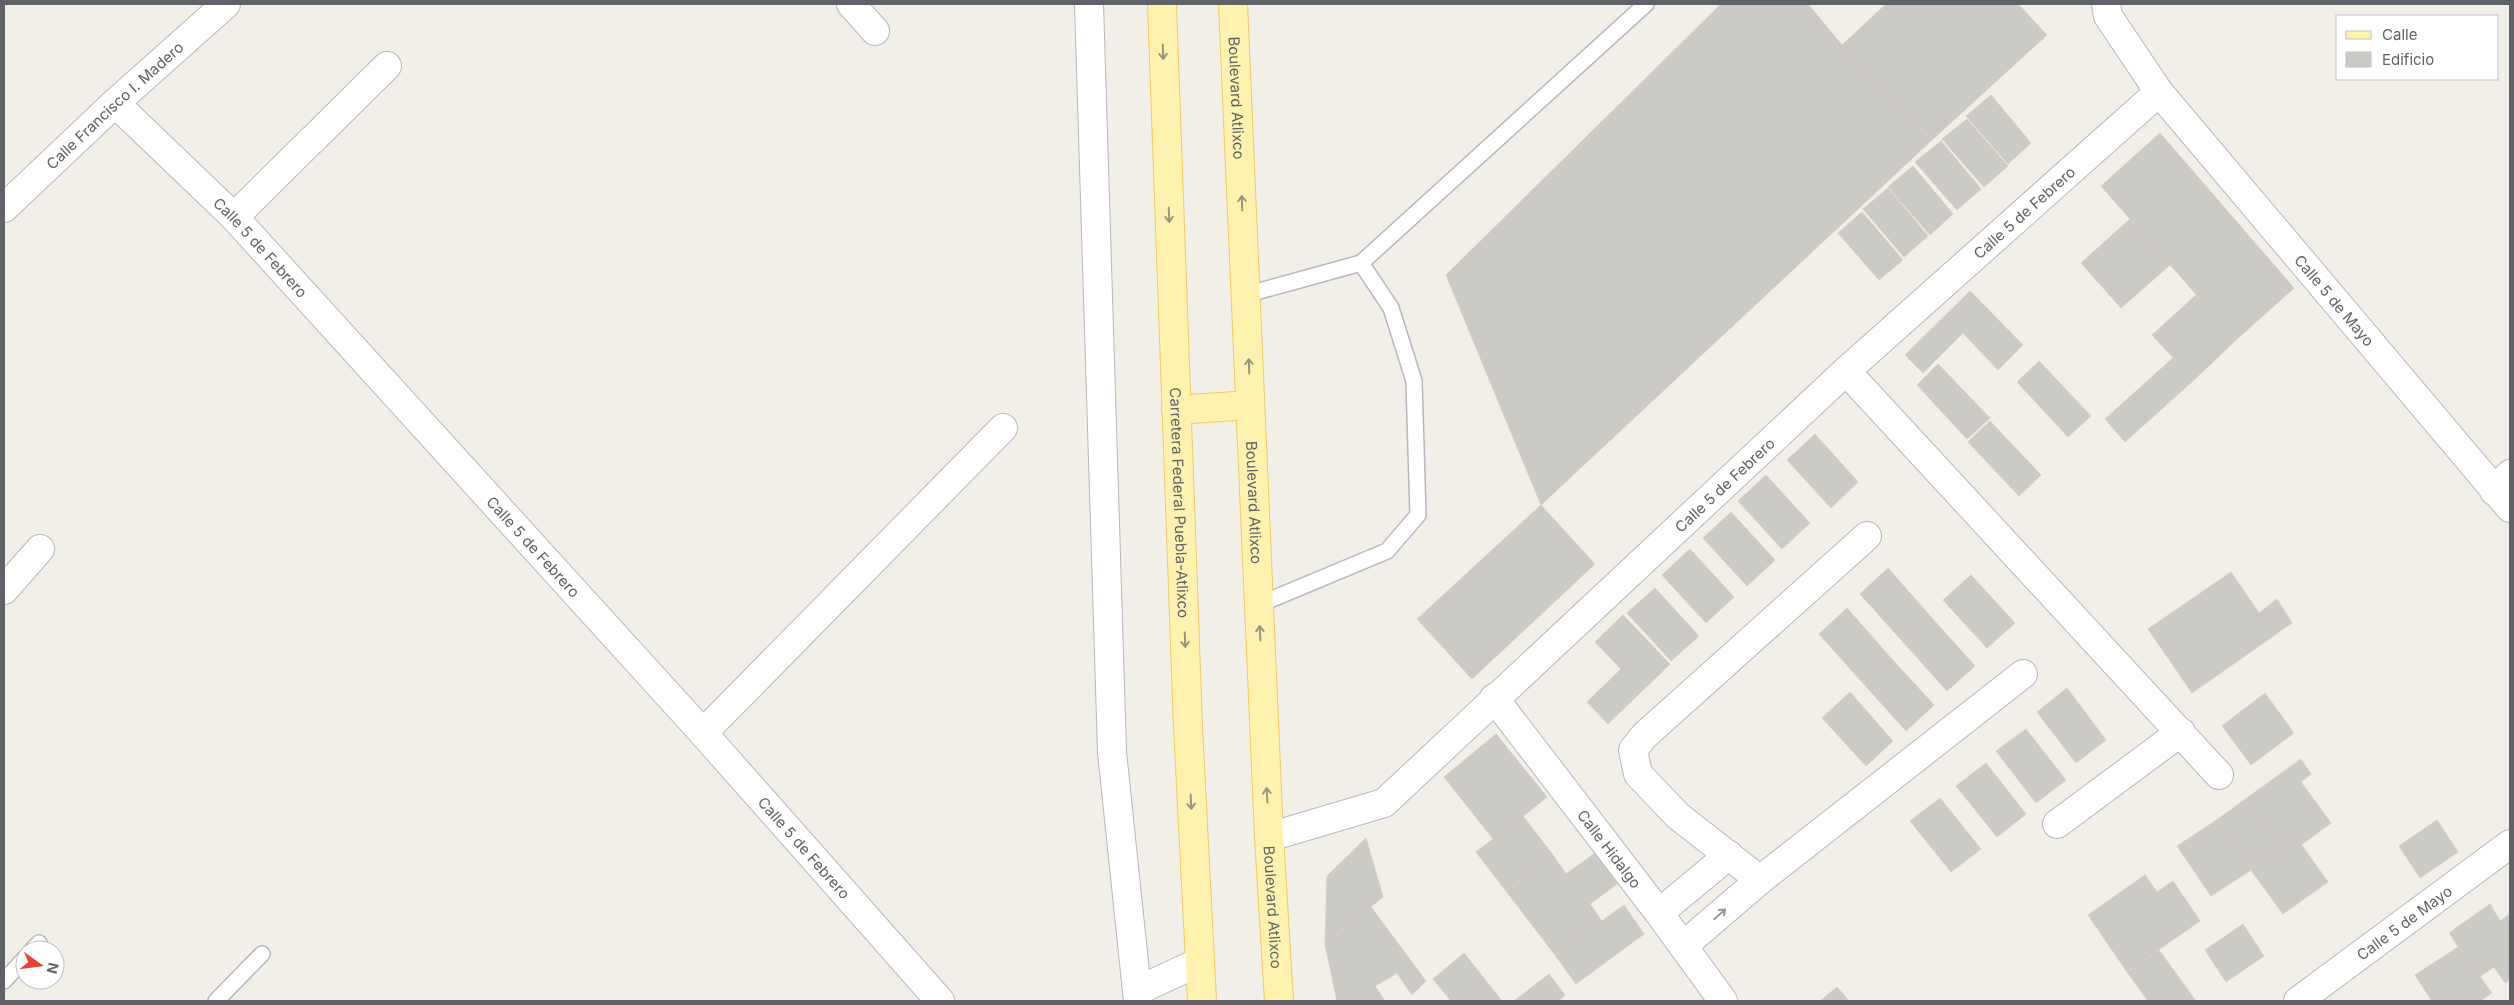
<svg xmlns="http://www.w3.org/2000/svg" width="2514" height="1005" viewBox="0 0 2514 1005" font-family="Inter,sans-serif">
<rect width="100%" height="100%" fill="#f1efe8"/>
<!-- building -->
<g fill="#cccac5" stroke="#d6d1c6">
<path d="M 1721,4 L 1808,4 L 1842,45 L 1932,140 L 1541,505 L 1446,275 Z"/>
<path d="M 1886,4 L 2018,4 L 2047,35 L 1932,140 L 1842,45 Z"/>
<path d="M 1991,95 L 2031,143 L 2008,164 L 1966,116 Z"/>
<path d="M 1967,119 L 2008,166 L 1984,187 L 1942,139 Z"/>
<path d="M 2160,133 L 2294,288 L 2236,340 L 2101,186 Z"/>
<path d="M 1941,141 L 1981,189 L 1957,210 L 1915,162 Z"/>
<path d="M 1913,166 L 1953,214 L 1930,235 L 1888,187 Z"/>
<path d="M 1888,188 L 1928,236 L 1904,257 L 1863,209 Z"/>
<path d="M 1862,212 L 1903,260 L 1879,280 L 1838,233 Z"/>
<path d="M 2130,219 L 2170,265 L 2121,308 L 2081,263 Z"/>
<path d="M 1970,291 L 2023,345 L 1998,370 L 1963,333 L 1923,373 L 1905,355 Z"/>
<path d="M 2196,295 L 2236,340 L 2194,380 L 2152,335 Z"/>
<path d="M 2174,357 L 2194,380 L 2125,442 L 2105,419 Z"/>
<path d="M 2039,361 L 2091,416 L 2068,437 L 2017,382 Z"/>
<path d="M 1938,364 L 1990,418 L 1967,439 L 1917,385 Z"/>
<path d="M 1990,421 L 2041,475 L 2019,496 L 1968,442 Z"/>
<path d="M 1815,434 L 1858,482 L 1831,508 L 1787,460 Z"/>
<path d="M 1766,475 L 1810,523 L 1782,549 L 1738,501 Z"/>
<path d="M 1541,505 L 1595,564 L 1472,679 L 1417,619 Z"/>
<path d="M 1731,512 L 1775,560 L 1747,586 L 1703,538 Z"/>
<path d="M 1690,549 L 1734,597 L 1706,623 L 1662,575 Z"/>
<path d="M 1888,568 L 1931,617 L 1904,643 L 1860,594 Z"/>
<path d="M 2231,572 L 2259,613 L 2277,599 L 2292,623 L 2192,693 L 2148,629 Z"/>
<path d="M 1971,575 L 2015,623 L 1987,648 L 1943,600 Z"/>
<path d="M 1655,588 L 1699,636 L 1671,661 L 1627,613 Z"/>
<path d="M 1847,608 L 1890,657 L 1862,682 L 1819,634 Z"/>
<path d="M 1623,615 L 1670,664 L 1608,724 L 1587,702 L 1621,669 L 1595,642 Z"/>
<path d="M 1931,617 L 1975,666 L 1947,691 L 1904,643 Z"/>
<path d="M 1890,657 L 1934,705 L 1906,731 L 1862,682 Z"/>
<path d="M 2067,688 L 2106,740 L 2076,763 L 2037,712 Z"/>
<path d="M 1850,692 L 1893,741 L 1866,766 L 1822,718 Z"/>
<path d="M 2265,693 L 2294,733 L 2251,765 L 2222,726 Z"/>
<path d="M 2026,729 L 2066,780 L 2036,803 L 1996,751 Z"/>
<path d="M 1496,734 L 1547,797 L 1494,840 L 1444,777 Z"/>
<path d="M 2301,759 L 2311,774 L 2301,782 L 2331,823 L 2301,845 L 2296,837 L 2280,849 L 2244,800 Z"/>
<path d="M 1986,763 L 2026,814 L 1997,837 L 1956,786 Z"/>
<path d="M 1940,798 L 1981,849 L 1951,872 L 1910,821 Z"/>
<path d="M 2244,800 L 2280,849 L 2251,870 L 2218,819 Z"/>
<path d="M 1523,816 L 1553,855 L 1506,891 L 1476,852 Z"/>
<path d="M 2218,819 L 2251,870 L 2211,896 L 2177,846 Z"/>
<path d="M 2437,820 L 2458,852 L 2420,878 L 2399,846 Z"/>
<path d="M 2296,837 L 2328,882 L 2283,914 L 2251,870 Z"/>
<path d="M 1366,838 L 1383,897 L 1325,944 L 1327,876 Z"/>
<path d="M 1595,853 L 1617,884 L 1590,904 L 1602,921 L 1555,955 L 1506,891 L 1553,855 L 1566,874 Z"/>
<path d="M 2145,875 L 2157,892 L 2173,881 L 2200,921 L 2127,972 L 2088,915 Z"/>
<path d="M 2490,904 L 2500,921 L 2510,914 L 2510,979 L 2505,983 L 2494,967 L 2479,977 L 2449,933 Z"/>
<path d="M 1624,905 L 1644,934 L 1576,984 L 1555,955 Z"/>
<path d="M 1371,907 L 1426,981 L 1412,995 L 1397,973 L 1375,986 L 1385,1001 L 1337,1001 L 1325,944 Z"/>
<path d="M 2243,924 L 2264,956 L 2226,982 L 2205,950 Z"/>
<path d="M 2458,947 L 2492,993 L 2480,1001 L 2432,1001 L 2415,975 Z"/>
<path d="M 2159,950 L 2196,1001 L 2148,1001 L 2127,972 Z"/>
<path d="M 1464,953 L 1502,1001 L 1451,1001 L 1433,979 Z"/>
<path d="M 1549,974 L 1565,995 L 1558,1001 L 1514,1001 Z"/>
<path d="M 1837,987 L 1849,1001 L 1820,1001 Z"/>
</g>
<g fill="none" stroke-linecap="round" stroke-linejoin="round">
<defs>
<g id="lane">
<path d="M 1361,263 L 1646,4"/>
<path d="M 1245,295 L 1361,263 L 1391,308 L 1414,381 L 1418,515 L 1387,551 L 1258,605"/>
<path d="M 32,950 L 39,943"/>
<path d="M 4,981 L 25,958"/>
<path d="M 216,1001 L 262,954"/>
</g>
<g id="street">
<path d="M 851,4 L 875,31"/>
<path d="M 1089,4 L 1112,752 L 1138,1001"/>
<path id="s1" d="M 2106,4 L 2108,16 L 2159,92 L 2510,508"/>
<path id="s2" d="M 115,103 L 234,217 L 703,733 L 940,1001"/>
<path id="s3" d="M 4,208 L 115,103 L 226,4"/>
<path d="M 234,217 L 387,66"/>
<path d="M 1846,371 L 2219,775"/>
<path d="M 2494,491 L 2510,474"/>
<path d="M 1867,536 L 1644,736 L 1633,750 L 1638,774 L 1678,816 L 1760,880 L 2023,674"/>
<path d="M 4,590 L 40,549"/>
<path id="s4" d="M 1494,698 L 1659,913 L 1723,1001"/>
<path d="M 703,733 L 1003,428"/>
<path d="M 2057,824 L 2181,732"/>
<path id="s5" d="M 1269,837 L 1384,803 L 1846,371 L 2159,92"/>
<path d="M 1659,913 L 1729,855"/>
<path d="M 1683,946 L 1760,880"/>
<path d="M 1137,991 L 1199,962"/>
<path id="s6" d="M 2298,1001 L 2510,844"/>
</g>
<g id="primary">
<path id="s7" d="M 1162,4 L 1188,727 L 1202,1001"/>
<path id="s8" d="M 1233,4 L 1269,837 L 1279,1001"/>
<path d="M 1176,410 L 1250,405"/>
</g>
</defs>
<!-- lane casing -->
<use href="#lane" stroke="#b5b8bc" stroke-width="18"/>
<!-- street casing -->
<use href="#street" stroke="#b5b8bc" stroke-width="30"/>
<!-- primary casing -->
<use href="#primary" stroke="#f2c960" stroke-width="30"/>
<!-- lane -->
<use href="#lane" stroke="#fff" stroke-width="15"/>
<!-- street -->
<use href="#street" stroke="#fff" stroke-width="28"/>
<!-- primary -->
<use href="#primary" stroke="#fff2af" stroke-width="28"/>
</g>
<!-- one-way arrows -->
<defs><path id="oneway-shaft" d="M-6 0H5M1.5-3L5.5 0L1.5 3" fill="none" stroke-width="1.6" stroke-linecap="round" stroke-linejoin="round" transform="scale(1.25)"/></defs>
<g stroke="#979581">
<use href="#oneway-shaft" transform="translate(1163 52) rotate(88)"/>
<use href="#oneway-shaft" transform="translate(1242 203) rotate(-92)"/>
<use href="#oneway-shaft" transform="translate(1169 215) rotate(88)"/>
<use href="#oneway-shaft" transform="translate(1249 366) rotate(-92)"/>
<use href="#oneway-shaft" transform="translate(1260 633) rotate(-93)"/>
<use href="#oneway-shaft" transform="translate(1185 640) rotate(88)"/>
<use href="#oneway-shaft" transform="translate(1267 795) rotate(-93)"/>
<use href="#oneway-shaft" transform="translate(1191 802) rotate(87)"/>
</g>
<use stroke="#979a9d" href="#oneway-shaft" transform="translate(1720 914) rotate(-41)"/>
<g text-anchor="middle" dominant-baseline="central" stroke-width="4" stroke-linejoin="round" paint-order="stroke">
<!-- street labels -->
<g font-size="15" fill="#5f6368" stroke="#fff">
<text stroke="none"><textPath href="#s8" startOffset="94">Boulevard Atlixco</textPath></text>
<text stroke="none"><textPath href="#s3" startOffset="151">Calle Francisco I. Madero</textPath></text>
<text stroke="none"><textPath href="#s5" startOffset="991">Calle 5 de Febrero</textPath></text>
<text stroke="none"><textPath href="#s2" startOffset="205">Calle 5 de Febrero</textPath></text>
<text stroke="none"><textPath href="#s1" startOffset="376">Calle 5 de Mayo</textPath></text>
<text stroke="none"><textPath href="#s5" startOffset="586">Calle 5 de Febrero</textPath></text>
<text stroke="none"><textPath href="#s7" startOffset="499">Carretera Federal Puebla-Atlixco</textPath></text>
<text stroke="none"><textPath href="#s8" startOffset="499">Boulevard Atlixco</textPath></text>
<text stroke="none"><textPath href="#s2" startOffset="610">Calle 5 de Febrero</textPath></text>
<text stroke="none"><textPath href="#s2" startOffset="1015">Calle 5 de Febrero</textPath></text>
<text stroke="none"><textPath href="#s4" startOffset="190">Calle Hidalgo</textPath></text>
<text stroke="none"><textPath href="#s8" startOffset="904">Boulevard Atlixco</textPath></text>
<text stroke="none"><textPath href="#s6" startOffset="132">Calle 5 de Mayo</textPath></text>
</g>
</g>
<!-- border -->
<rect width="2514" height="1005" fill="none" stroke="#5f6368" stroke-width="10"/>
<!-- legend -->
<rect x="2336" y="15" width="162" height="65" fill="#ffffff" stroke="#bfc1c3"/>
<rect x="2346" y="31" width="25" height="8" fill="#fff2af" stroke="#bfc1c3"/>
<text x="2382" y="40" font-size="15" fill="#5f6368">Calle</text>
<rect x="2346" y="52" width="25" height="15" fill="#cccac5" stroke="#bfc1c3"/>
<text x="2382" y="65" font-size="15" fill="#5f6368">Edificio</text>
<!-- north arrow -->
<g transform="translate(40 965) rotate(104)"><circle r="24" fill="#ffffff" stroke="#bfc1c3"/>
<path d="M0-4L9 19L0 12L-9 19Z" fill="#ea4335"/>
<text y="-8" font-size="14" font-weight="bold" text-anchor="middle" fill="#5f6368">N</text>
</g>
</svg>
